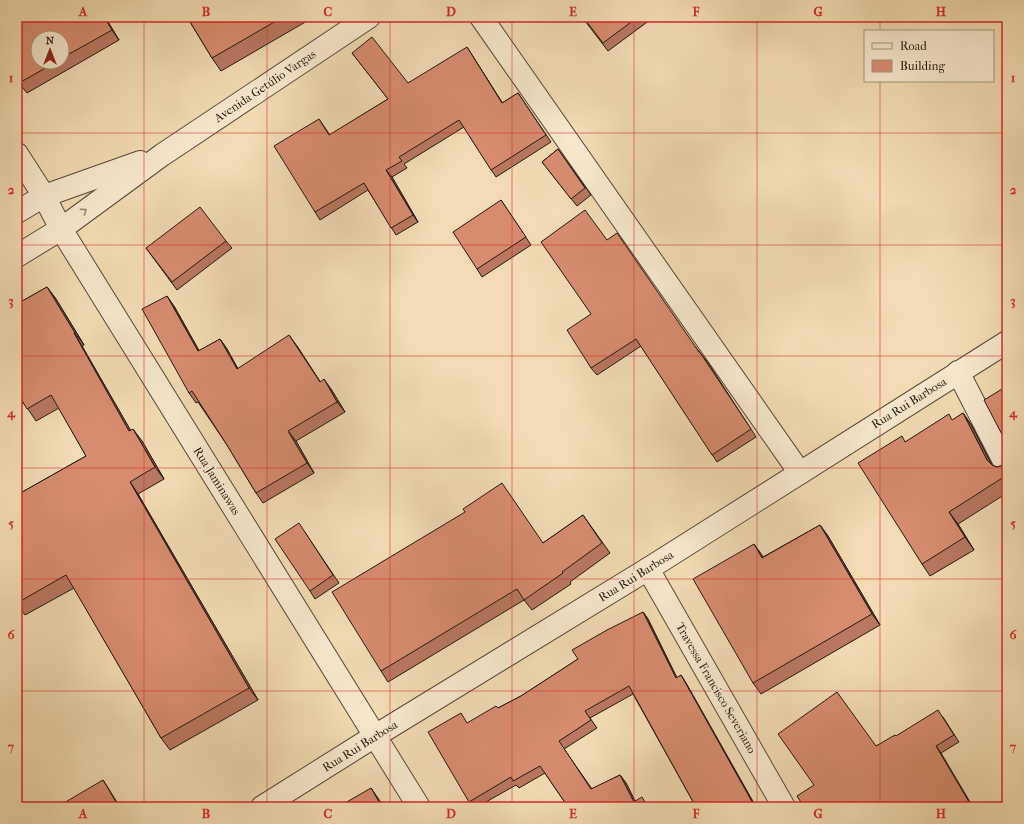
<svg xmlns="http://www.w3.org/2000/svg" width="1024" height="824" viewBox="0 0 1024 824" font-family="'IM FELL French Canon',serif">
<rect width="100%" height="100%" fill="#f2dbb2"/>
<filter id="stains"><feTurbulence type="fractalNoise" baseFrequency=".005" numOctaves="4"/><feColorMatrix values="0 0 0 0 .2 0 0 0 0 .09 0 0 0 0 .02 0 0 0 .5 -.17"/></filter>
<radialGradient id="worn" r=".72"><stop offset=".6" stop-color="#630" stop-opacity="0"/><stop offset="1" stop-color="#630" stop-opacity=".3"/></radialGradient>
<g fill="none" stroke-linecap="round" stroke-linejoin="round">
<defs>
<g id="minor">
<path d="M 481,17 L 800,473"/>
<path d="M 17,154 L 44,196 L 61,229 L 419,807"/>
<path d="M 958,372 L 1007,467"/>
<path d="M 648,569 L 784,807"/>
<path d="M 262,807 L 375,736 L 648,569 L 1007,342"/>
</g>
<g id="tertiary">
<path d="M 17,212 L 44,196 L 140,162"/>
<path d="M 17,256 L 61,229 L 162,155 L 369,17"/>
</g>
</defs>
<!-- minor casing -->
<use href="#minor" stroke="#56483a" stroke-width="24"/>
<!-- tertiary casing -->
<use href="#tertiary" stroke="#56483a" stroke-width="24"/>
<!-- minor -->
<use href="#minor" stroke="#f7e8cd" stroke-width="22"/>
<!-- tertiary -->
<use href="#tertiary" stroke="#f7e8cd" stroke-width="22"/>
</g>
<!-- wall -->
<g fill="#b9785f" stroke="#221712" fill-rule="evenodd">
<path d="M 17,17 L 105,17 L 119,40 L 27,93 L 19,83 ZM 62,38 L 62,62 L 38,62 Z"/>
<path d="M 187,17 L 314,17 L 221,71 L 212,58 Z"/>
<path d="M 582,17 L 654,17 L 608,51 Z"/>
<path d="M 352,53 L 408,83 L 472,55 L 502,103 L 518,93 L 551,142 L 496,177 L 464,127 L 404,164 L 407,168 L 392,177 L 418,222 L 396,235 L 368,190 L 320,220 L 315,212 L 319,119 L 330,135 L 388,99 Z"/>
<path d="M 558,149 L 591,195 L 577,206 L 542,162 Z"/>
<path d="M 501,200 L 531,245 L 482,277 L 477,269 Z"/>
<path d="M 607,240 L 707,361 L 756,437 L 717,462 L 641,346 L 597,375 L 591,368 L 591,314 Z"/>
<path d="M 226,241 L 232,248 L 177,290 L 146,248 Z"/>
<path d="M 47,287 L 56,299 L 84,345 L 82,346 L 130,430 L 142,441 L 164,479 L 138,494 L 258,700 L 170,750 L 161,738 L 74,588 L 25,615 L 17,604 L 17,495 L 86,456 L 59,408 L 36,421 L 24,403 L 17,407 L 17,304 Z"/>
<path d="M 174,306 L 199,351 L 220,339 L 227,349 L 238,369 L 297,346 L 320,382 L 331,389 L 345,412 L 296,441 L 314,473 L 263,503 L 256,493 L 227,445 L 198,402 L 196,403 L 189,393 Z"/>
<path d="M 963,413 L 972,426 L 992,465 L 997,467 L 1004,465 L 1007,462 L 1007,493 L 958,524 L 974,550 L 930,576 L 922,564 L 905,442 L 953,420 Z"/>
<path d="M 583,515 L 610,553 L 570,582 L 571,584 L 532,610 L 524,600 L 388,682 L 381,671 L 543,543 Z"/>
<path d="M 820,525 L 828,536 L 880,625 L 761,694 L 753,683 L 763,557 Z"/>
<path d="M 304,531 L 339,583 L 315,599 L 310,591 Z"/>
<path d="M 643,612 L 648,619 L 677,678 L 681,675 L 686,683 L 756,807 L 696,807 L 633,694 L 590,718 L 597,728 L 564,749 L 592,789 L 620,775 L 626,783 L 635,801 L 649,807 L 568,807 L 545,773 L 519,788 L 516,785 L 477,807 L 472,807 L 469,802 L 498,708 L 521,696 L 578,659 Z"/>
<path d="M 943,717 L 959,742 L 941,753 L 876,746 Z"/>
</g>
<!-- shaded-wall -->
<g fill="#96624e" stroke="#221712">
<path d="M 104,17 L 105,17 L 119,40 L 112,30 Z"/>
<path d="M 467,47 L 472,55 L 507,110 L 502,103 Z"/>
<path d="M 386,170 L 392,177 L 418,222 L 413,215 Z"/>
<path d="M 47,287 L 56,299 L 84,345 L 75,333 Z"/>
<path d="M 167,296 L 174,306 L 205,361 L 198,351 Z"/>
<path d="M 74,333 L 82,346 L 138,443 L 129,431 Z"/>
<path d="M 289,335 L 297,346 L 327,392 L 320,382 Z"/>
<path d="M 220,339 L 227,349 L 244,380 L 237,369 Z"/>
<path d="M 324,379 L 331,389 L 345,412 L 337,402 Z"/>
<path d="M 963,413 L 972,426 L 996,473 L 987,460 Z"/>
<path d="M 133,429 L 142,441 L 164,479 L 155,467 Z"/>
<path d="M 288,431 L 296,441 L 314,473 L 307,463 Z"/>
<path d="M 130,482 L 138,494 L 258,700 L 249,688 Z"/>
<path d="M 949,512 L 958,524 L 974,550 L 965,537 Z"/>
<path d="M 820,525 L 828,536 L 880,625 L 872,614 Z"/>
<path d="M 754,544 L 762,555 L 770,569 L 762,558 Z"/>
<path d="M 643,612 L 648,619 L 681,686 L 676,678 Z"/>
<path d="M 681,675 L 686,683 L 756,807 L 755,807 Z"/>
<path d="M 936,746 L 941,753 L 973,807 L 972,807 Z"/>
<path d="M 620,775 L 626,783 L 638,807 L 634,802 Z"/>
<path d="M 103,780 L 110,791 L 120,807 L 119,807 Z"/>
<path d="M 371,788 L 380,801 L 384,807 L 382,807 Z"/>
</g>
<!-- building -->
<g fill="#d78c6f" stroke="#221712">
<path d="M 17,17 L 104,17 L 112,30 L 62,58 L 62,38 L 38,38 L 38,62 L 56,62 L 19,83 L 17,79 Z"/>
<path d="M 187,17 L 283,17 L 212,58 Z"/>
<path d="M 583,17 L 638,17 L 603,43 Z"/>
<path d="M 372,37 L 408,83 L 467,47 L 502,103 L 518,93 L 546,135 L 491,170 L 459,120 L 399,157 L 402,161 L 386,170 L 413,215 L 391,228 L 364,183 L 315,212 L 274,146 L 319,119 L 329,135 L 388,99 L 352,53 Z"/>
<path d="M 558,149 L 585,188 L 571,199 L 542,162 Z"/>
<path d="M 501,200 L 526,237 L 477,269 L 453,232 Z"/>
<path d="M 200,207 L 226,241 L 172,282 L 146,248 Z"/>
<path d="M 585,210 L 607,240 L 617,233 L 699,352 L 701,354 L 751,429 L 712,455 L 636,339 L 591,368 L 567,330 L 591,314 L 541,242 Z"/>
<path d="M 47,287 L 75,333 L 74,333 L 129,431 L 133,429 L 155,467 L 130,482 L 249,688 L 161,738 L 66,575 L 17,603 L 17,495 L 86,456 L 51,395 L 27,409 L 17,392 L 17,304 Z"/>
<path d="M 167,296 L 198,351 L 220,339 L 237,369 L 289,335 L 320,382 L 324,379 L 337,402 L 288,431 L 307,463 L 256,493 L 227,445 L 192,391 L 189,393 L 142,309 Z"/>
<path d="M 1007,386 L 1007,444 L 984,400 Z"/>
<path d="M 963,413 L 987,460 L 992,465 L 997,467 L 1004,465 L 1007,462 L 1007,475 L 949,512 L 965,537 L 922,564 L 858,463 L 902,436 L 905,442 L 949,414 L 952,420 Z"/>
<path d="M 502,483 L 543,543 L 583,515 L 602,543 L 562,572 L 563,573 L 524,600 L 517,589 L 381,671 L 332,592 L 465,512 L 463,509 Z"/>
<path d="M 299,523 L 333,575 L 310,591 L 275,539 Z"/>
<path d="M 820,525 L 872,614 L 753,683 L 693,579 L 754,544 L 762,558 Z"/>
<path d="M 643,612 L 676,678 L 681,675 L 755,807 L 696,807 L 629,686 L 585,711 L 591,720 L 559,741 L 591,789 L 620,775 L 634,802 L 632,803 L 642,797 L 648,807 L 568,807 L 540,766 L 513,781 L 511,777 L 469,802 L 428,732 L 461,713 L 467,723 L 496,706 L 498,708 L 521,696 L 578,659 L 572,650 L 607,630 Z"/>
<path d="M 837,692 L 876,746 L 895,735 L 896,736 L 938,710 L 954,735 L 936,746 L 972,807 L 804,807 L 797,796 L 814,785 L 778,734 Z"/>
<path d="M 103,780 L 119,807 L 57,807 Z"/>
<path d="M 371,788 L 382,807 L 338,807 Z"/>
</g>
<!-- one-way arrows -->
<defs><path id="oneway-chevron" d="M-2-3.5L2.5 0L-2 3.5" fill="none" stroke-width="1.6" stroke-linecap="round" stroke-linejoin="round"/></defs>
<use stroke="#978a79" href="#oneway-chevron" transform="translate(84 211) rotate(-36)"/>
<!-- grid -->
<path fill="none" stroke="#d62828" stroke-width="1" stroke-opacity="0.55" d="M 144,17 L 144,807M 267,17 L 267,807M 390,17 L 390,807M 512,17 L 512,807M 634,17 L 634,807M 757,17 L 757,807M 880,17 L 880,31M 880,81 L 880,807M 17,133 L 1007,133M 17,245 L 1007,245M 17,356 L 1007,356M 17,468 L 1007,468M 17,579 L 1007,579M 17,691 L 1007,691"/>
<g text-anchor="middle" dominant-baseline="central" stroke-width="4" stroke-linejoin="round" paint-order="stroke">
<!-- street labels -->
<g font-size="12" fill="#221712" stroke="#f7e8cd">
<text transform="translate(265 86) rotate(-34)">Avenida Getúlio Vargas</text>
<text transform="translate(909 403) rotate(-32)">Rua Rui Barbosa</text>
<text transform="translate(217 481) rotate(58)">Rua Jaminawas</text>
<text transform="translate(636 576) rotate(-32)">Rua Rui Barbosa</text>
<text transform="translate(716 688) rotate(60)">Travessa Francisco Severiano</text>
<text transform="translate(360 746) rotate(-32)">Rua Rui Barbosa</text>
</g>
</g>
<!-- margin -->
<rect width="1024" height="824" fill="none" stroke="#f2dbb2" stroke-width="44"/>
<!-- legend -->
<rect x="864" y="30" width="130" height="52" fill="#f7e8cd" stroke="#a29482"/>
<rect x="872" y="43" width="20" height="6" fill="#f7e8cd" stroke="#a29482"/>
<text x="900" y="50" font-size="12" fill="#221712">Road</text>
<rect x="872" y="60" width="20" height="12" fill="#d78c6f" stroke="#a29482"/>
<text x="900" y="70" font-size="12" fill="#221712">Building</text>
<!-- north arrow -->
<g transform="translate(50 50)"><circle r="19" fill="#f7e8cd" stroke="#a29482"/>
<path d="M0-3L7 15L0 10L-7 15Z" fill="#8f2418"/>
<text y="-6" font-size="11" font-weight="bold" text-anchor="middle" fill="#221712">N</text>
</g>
<rect x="22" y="22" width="980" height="780" fill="none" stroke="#d62828" stroke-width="1.5"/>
<g font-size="13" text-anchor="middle" font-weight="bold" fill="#d62828">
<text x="83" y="16">A</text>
<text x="206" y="16">B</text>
<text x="328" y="16">C</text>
<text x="451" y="16">D</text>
<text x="573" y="16">E</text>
<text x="696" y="16">F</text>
<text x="818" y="16">G</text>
<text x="941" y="16">H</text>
<text x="11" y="82">1</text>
<text x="1013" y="82">1</text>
<text x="11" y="194">2</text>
<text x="1013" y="194">2</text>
<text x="11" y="305">3</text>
<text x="1013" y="305">3</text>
<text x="11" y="417">4</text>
<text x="1013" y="417">4</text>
<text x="11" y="528">5</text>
<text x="1013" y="528">5</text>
<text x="11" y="639">6</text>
<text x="1013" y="639">6</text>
<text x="11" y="751">7</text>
<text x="1013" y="751">7</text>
<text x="83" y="818">A</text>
<text x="206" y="818">B</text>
<text x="328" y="818">C</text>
<text x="451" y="818">D</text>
<text x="573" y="818">E</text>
<text x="696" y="818">F</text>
<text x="818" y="818">G</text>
<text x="941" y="818">H</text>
</g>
<rect width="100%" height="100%" filter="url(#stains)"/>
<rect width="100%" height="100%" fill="url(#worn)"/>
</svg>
